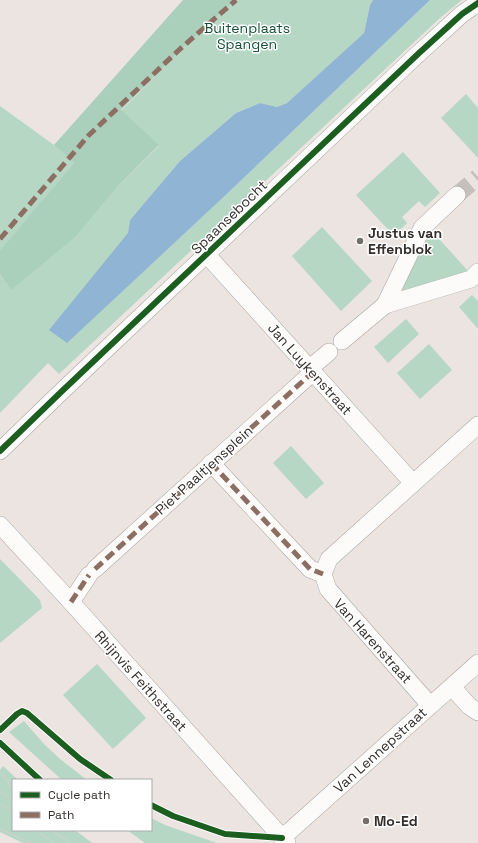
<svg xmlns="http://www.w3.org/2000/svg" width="478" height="843" viewBox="0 0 478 843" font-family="'Space Grotesk',sans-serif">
<rect width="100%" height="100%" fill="#ebe4e1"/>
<!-- green -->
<g fill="#b6d7c4">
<path d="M 235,0 L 373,0 L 370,5 L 364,33 L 287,103 L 277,107 L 260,103 L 236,113 L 180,161 L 130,220 L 128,233 L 66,343 L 230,191 L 430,0 L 462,0 L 440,18 L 59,374 L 48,363 L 0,413 L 0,274 L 11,290 L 159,146 L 121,111 L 185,46 Z"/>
<path d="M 466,94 L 478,108 L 478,158 L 441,118 Z"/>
<path d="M 0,106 L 54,145 L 74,163 L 0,253 Z"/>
<path d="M 403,152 L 440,193 L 425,207 L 419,201 L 402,217 L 407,223 L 394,236 L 356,195 Z"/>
<path d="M 322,227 L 372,281 L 341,311 L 292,256 Z"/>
<path d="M 430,229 L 468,271 L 405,292 L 400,288 Z"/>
<path d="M 472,295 L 478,301 L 478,329 L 459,307 Z"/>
<path d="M 406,319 L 419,334 L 388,363 L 374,347 Z"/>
<path d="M 429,344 L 452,370 L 420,399 L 397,373 Z"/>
<path d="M 291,446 L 324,483 L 306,499 L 273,463 Z"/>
<path d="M 0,559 L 40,600 L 42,608 L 0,643 Z"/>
<path d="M 97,664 L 146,718 L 113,749 L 63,695 Z"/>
<path d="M 24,721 L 43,743 L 60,759 L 87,780 L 62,780 L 9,732 Z"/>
<path d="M 3,766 L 18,780 L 13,780 L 13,830 L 75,830 L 92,843 L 23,843 L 0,832 L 0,770 Z"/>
<path d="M 151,818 L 165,825 L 217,843 L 145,843 L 127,830 L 151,830 Z"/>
</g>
<!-- forest -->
<path fill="#aacfba" d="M 183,0 L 235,0 L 185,46 L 121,110 L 159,145 L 115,189 L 75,237 L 11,290 L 0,274 L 0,251 L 74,163 L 54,145 Z"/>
<!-- water -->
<path fill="#8fb4d4" d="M 373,0 L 430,0 L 230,191 L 67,343 L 49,330 L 128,233 L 130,220 L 180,161 L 236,113 L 260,103 L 277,107 L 287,103 L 364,33 L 370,5 Z"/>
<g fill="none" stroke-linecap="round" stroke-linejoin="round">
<!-- street-tunnel -->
<path stroke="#c6c0bd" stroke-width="17" stroke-dasharray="17 8" stroke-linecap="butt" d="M 457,195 L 478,177"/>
<defs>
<g id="street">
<path d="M 457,195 L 422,228 L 385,305 L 471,279 L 478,272"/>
<path d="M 207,255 L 413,483"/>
<path d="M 342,341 L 385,305"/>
<path d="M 310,368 L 329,352"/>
<path d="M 0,451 L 60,393 L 418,54 L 462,14 L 478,3"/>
<path d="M 211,463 L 310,569 L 323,574"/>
<path d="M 0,525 L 71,602 L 287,843"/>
<path d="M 95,569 L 313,372"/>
<path d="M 71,602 L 89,575"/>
<path d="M 452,687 L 469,706 L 478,712"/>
<path d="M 430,705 L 328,589 L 323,574 L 329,559 L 478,425"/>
<path d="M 282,838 L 478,663"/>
</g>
</defs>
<!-- street casing -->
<use href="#street" stroke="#aaa5a2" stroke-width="18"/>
<!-- street -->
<use href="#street" stroke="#fcfbfa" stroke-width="17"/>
<!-- tram -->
<g stroke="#d3d1d1" stroke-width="1">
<path d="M 0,771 L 13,790"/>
<path d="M 0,791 L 13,801"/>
<path d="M 0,803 L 13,813"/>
<path d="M 0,829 L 31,843"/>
<path d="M 36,830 L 54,843"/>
<path d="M 52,830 L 71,843"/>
</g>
<!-- quiet -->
<g stroke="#8d6e63" stroke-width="5" stroke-dasharray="10 5" stroke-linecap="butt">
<path d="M 0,239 L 88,136 L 180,49 L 236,0"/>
<path d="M 211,463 L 310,569 L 323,574"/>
<path d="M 95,569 L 313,372"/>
<path d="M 71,602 L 89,575"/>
</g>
<defs>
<g id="cycleway">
<path d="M 0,451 L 60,393 L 418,54 L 462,14 L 478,3"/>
<path d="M 0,730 L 17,714 L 22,711 L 27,713 L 80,759 L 111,780"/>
<path d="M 0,743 L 40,780"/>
<path d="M 151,805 L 173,816 L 225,834 L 282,838"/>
</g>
</defs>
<!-- cycleway casing -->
<use href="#cycleway" stroke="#fff" stroke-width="8"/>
<!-- cycleway -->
<use href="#cycleway" stroke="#1b5e20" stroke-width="6"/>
</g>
<!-- markers -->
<g fill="#736e6b" stroke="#fff" stroke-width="1.5">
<circle cx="360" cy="241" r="4"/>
<circle cx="366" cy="821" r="4"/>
</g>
<g text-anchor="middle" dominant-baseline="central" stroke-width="3" stroke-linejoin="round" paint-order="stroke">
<!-- park labels -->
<g font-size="14" fill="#165038" stroke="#fff">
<text x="247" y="28">Buitenplaats<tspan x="247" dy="16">Spangen</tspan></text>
</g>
<!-- street labels -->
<g font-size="14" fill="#332e2c" stroke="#fff">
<text transform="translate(229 217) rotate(-44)">Spaansebocht</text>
<text transform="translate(310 369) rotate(48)">Jan Luykenstraat</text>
<text transform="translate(204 470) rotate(-42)">Piet Paaltjensplein</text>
<text transform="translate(373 641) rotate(48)">Van Harenstraat</text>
<text transform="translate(141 681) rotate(48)">Rhijnvis Feithstraat</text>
<text transform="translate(380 750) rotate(-42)">Van Lennepstraat</text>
</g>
<!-- poi labels -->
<g font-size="14" font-weight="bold" fill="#332e2c" stroke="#fff" text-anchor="start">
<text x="368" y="233">Justus van<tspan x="368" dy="16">Effenblok</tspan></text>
<text x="374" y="821">Mo-Ed</text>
</g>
</g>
<!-- legend -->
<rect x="12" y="779" width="140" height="52" fill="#ffffff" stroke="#adabab"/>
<rect x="20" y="792" width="20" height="6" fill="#1b5e20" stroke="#adabab"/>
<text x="48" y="799" font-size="12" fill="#332e2c">Cycle path</text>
<rect x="20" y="812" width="20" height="6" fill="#8d6e63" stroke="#adabab"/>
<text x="48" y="819" font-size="12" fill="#332e2c">Path</text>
</svg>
